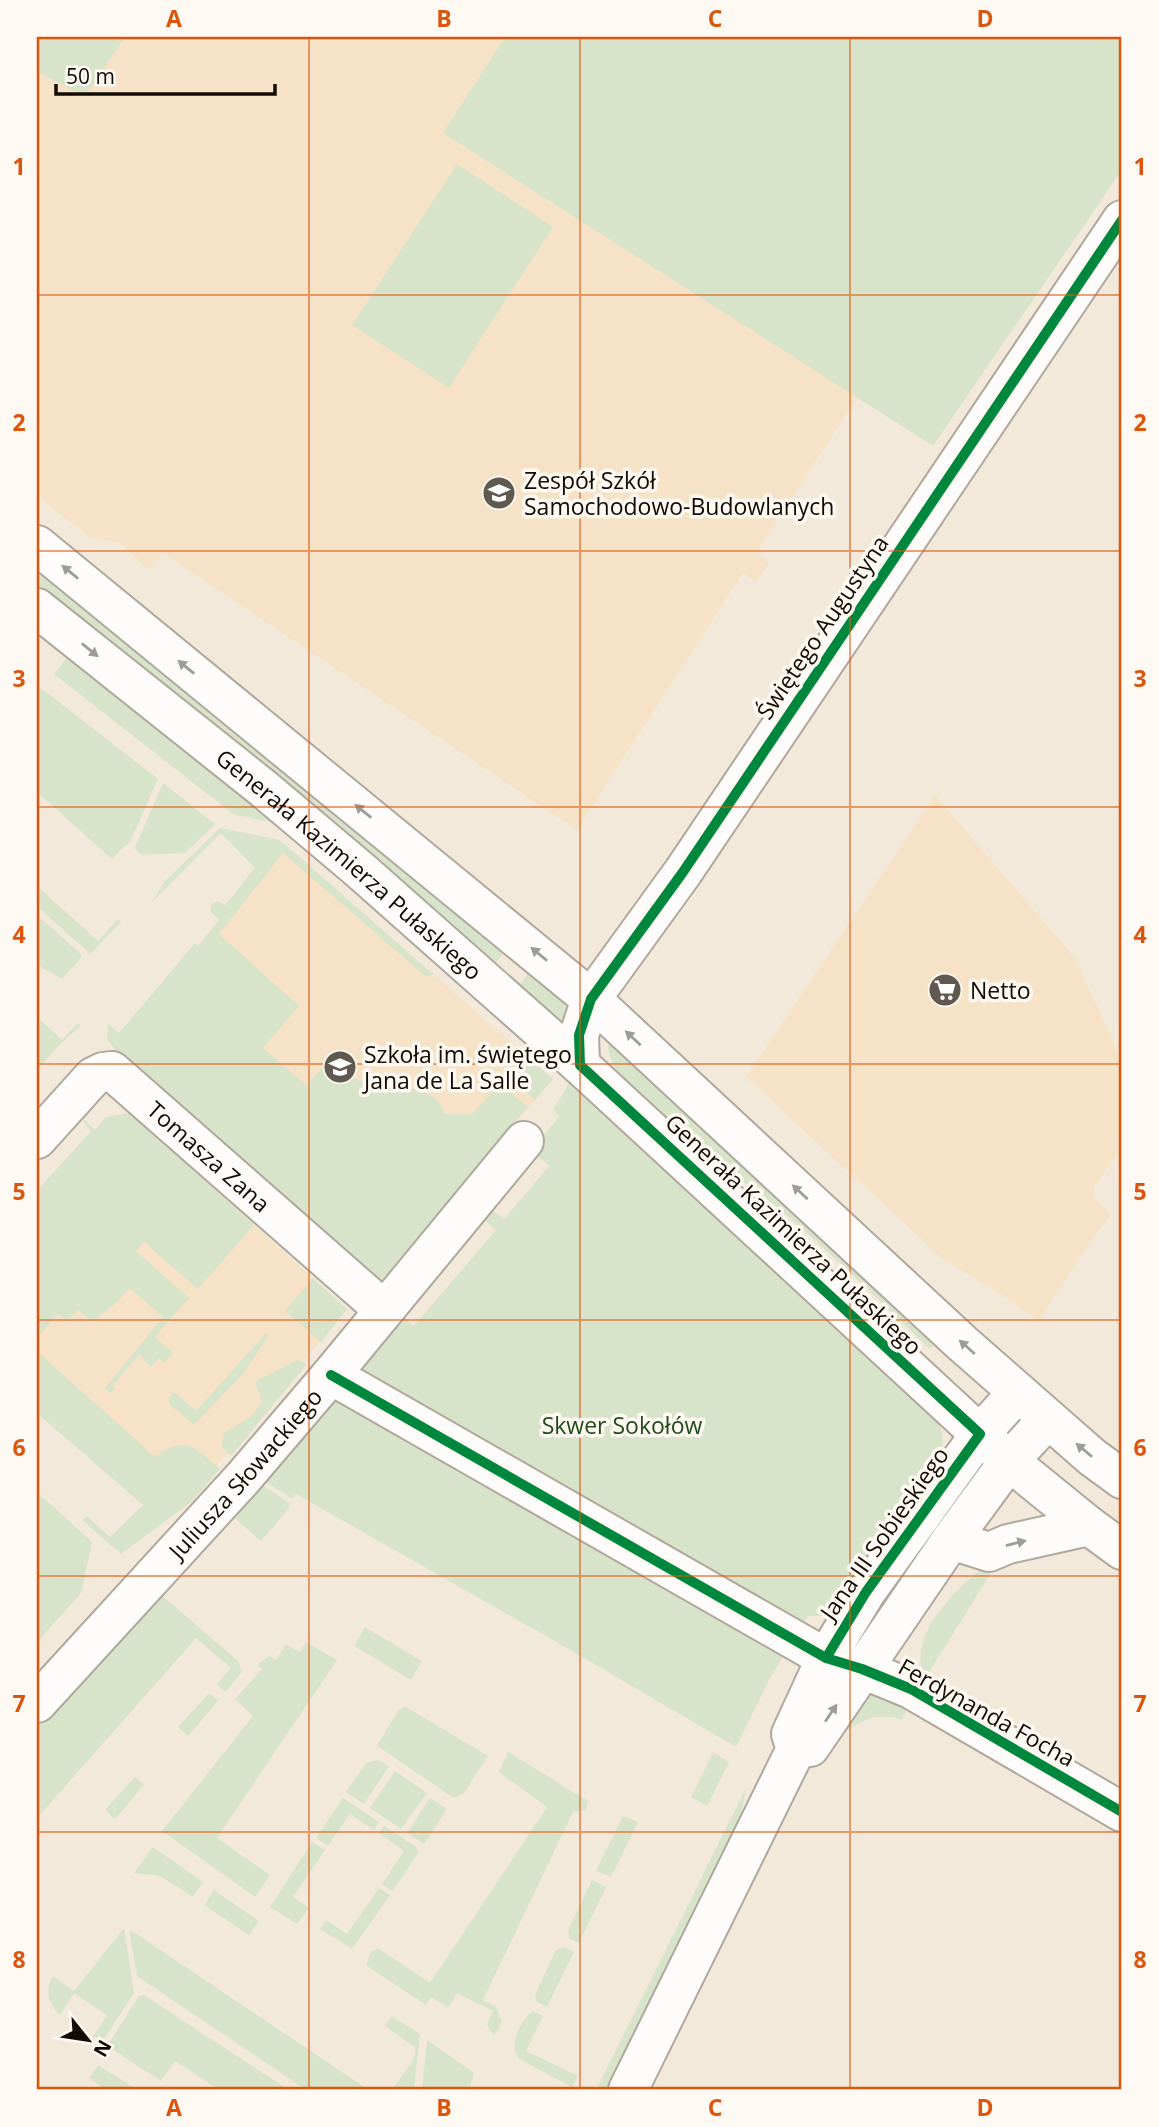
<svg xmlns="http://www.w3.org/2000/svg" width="1159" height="2127" viewBox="0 0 1159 2127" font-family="'Open Sans',sans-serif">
<rect width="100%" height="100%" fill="#f2e9db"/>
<!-- built -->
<g fill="#f5e2c7">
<path d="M 125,37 L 505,37 L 443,133 L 858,397 L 756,553 L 769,562 L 756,582 L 743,573 L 577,830 L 162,552 L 149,570 L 120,543 L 89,537 L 37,495 L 37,72 L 85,95 Z"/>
<path d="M 935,795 L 1076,959 L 1116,1048 L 1122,1073 L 1122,1114 L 1117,1155 L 1094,1187 L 1094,1197 L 1111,1214 L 1078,1260 L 1039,1321 L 994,1290 L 944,1260 L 746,1077 Z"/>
<path d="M 282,842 L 553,1079 L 382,1279 L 117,1046 Z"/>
<path d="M 134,1117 L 347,1309 L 189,1499 L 92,1412 L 98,1405 L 37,1351 L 37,1220 Z"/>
</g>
<!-- green -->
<g fill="#d8e4ca">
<path d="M 37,37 L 125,37 L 85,96 L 37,72 Z"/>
<path d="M 505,37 L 1122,37 L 1122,170 L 933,446 L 443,133 Z"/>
<path d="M 457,164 L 553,227 L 449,388 L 352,325 Z"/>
<path d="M 37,572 L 141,649 L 509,947 L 493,966 L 136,665 L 37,589 Z"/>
<path d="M 70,654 L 284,825 L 233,814 L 54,674 Z"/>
<path d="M 37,685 L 158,779 L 129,844 L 124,846 L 112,859 L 37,792 Z"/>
<path d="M 163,783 L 215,824 L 185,853 L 142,855 L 135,849 L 136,845 Z"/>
<path d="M 220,828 L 280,840 L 434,975 L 425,976 L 283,853 L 219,934 L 299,1006 L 263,1048 L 306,1085 L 332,1058 C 341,1065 352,1079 362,1082 C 387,1089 438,1081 444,1114 L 472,1114 L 500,1084 L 528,1107 L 376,1286 L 120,1056 L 107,1039 L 108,1024 L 119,1033 L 195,943 L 198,946 L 219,920 L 210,911 L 212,904 L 218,901 L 225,905 L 255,868 L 221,833 L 152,902 L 164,882 Z"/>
<path d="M 37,886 L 98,941 L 118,919 L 121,922 L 90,954 L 37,906 Z"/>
<path d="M 37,915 L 81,954 L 81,958 L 62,979 L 37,965 Z"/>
<path d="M 533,968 L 574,1003 L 573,1012 L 561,1026 L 517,988 Z"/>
<path d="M 37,1017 L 62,1040 L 78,1023 L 81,1026 L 62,1042 L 37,1070 Z"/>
<path d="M 611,1042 L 938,1342 L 930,1349 C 878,1300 828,1249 773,1204 C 734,1172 608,1097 608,1044 Z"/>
<path d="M 526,1056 L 553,1079 L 535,1100 L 507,1077 Z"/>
<path d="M 571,1079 L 934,1416 C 944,1429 944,1441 940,1457 L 838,1609 L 824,1616 L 808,1616 L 770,1678 L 736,1747 L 572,1651 L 296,1494 L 293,1499 L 260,1479 L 398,1312 L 414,1326 L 496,1230 L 480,1216 L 488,1207 L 504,1219 L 549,1166 L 531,1150 L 559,1117 L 553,1110 Z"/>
<path d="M 83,1107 L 90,1112 L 84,1120 L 95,1130 L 106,1117 L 129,1113 L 254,1225 L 198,1289 L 144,1242 L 136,1251 L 189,1298 L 155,1337 L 173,1353 L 164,1363 L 159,1358 L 151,1367 L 139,1355 L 112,1386 L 115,1389 L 111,1393 L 105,1388 L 163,1317 L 130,1288 L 113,1306 L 92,1321 L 78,1310 L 67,1321 L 58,1314 L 37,1338 L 37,1191 L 91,1131 C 83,1122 80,1119 83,1107 Z"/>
<path d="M 313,1278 L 347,1309 L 321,1342 L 285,1311 Z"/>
<path d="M 266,1333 L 269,1335 L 244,1373 L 194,1425 L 169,1404 L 169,1397 L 174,1392 L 196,1411 Z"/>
<path d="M 37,1351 L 155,1457 C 185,1435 195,1447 220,1469 L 191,1502 L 121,1554 L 82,1520 L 87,1516 L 110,1537 L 143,1505 L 37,1413 Z"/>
<path d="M 297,1360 L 307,1364 L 231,1456 L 221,1446 L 224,1433 L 250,1417 L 262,1402 L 255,1383 L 259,1379 Z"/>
<path d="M 257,1482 L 290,1503 L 288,1506 L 290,1507 L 261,1541 L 230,1514 Z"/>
<path d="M 37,1492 L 92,1542 L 81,1593 L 37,1642 Z"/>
<path d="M 988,1564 L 998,1569 L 991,1573 L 926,1677 C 903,1639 959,1585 988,1564 Z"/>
<path d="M 159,1593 L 238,1661 L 242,1672 L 225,1692 L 217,1684 L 231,1668 L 196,1638 L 37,1818 L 37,1725 Z"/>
<path d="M 365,1627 L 422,1661 L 411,1680 L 354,1646 Z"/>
<path d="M 306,1642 L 337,1660 L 217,1838 L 270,1875 L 255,1897 L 162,1831 L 253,1716 L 235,1699 L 262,1669 L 257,1665 L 269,1656 L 276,1660 L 286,1644 L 300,1652 Z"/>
<path d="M 870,1692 L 911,1704 L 901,1720 C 882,1713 864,1718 847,1731 L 836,1724 Z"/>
<path d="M 209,1693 L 218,1701 L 188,1736 L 178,1727 Z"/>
<path d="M 406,1707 L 488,1756 L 464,1793 L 454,1798 L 377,1746 L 399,1709 Z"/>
<path d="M 508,1752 L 588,1801 L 586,1810 L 573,1812 L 483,2000 L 496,2007 L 502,2022 L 494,2036 L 487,2025 L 493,2011 L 457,1993 L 448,2008 L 431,1997 L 426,2005 L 367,1966 C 367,1957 371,1951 378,1948 L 430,1983 L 547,1807 L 499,1772 Z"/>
<path d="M 713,1752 L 729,1762 L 707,1806 L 691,1797 Z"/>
<path d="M 378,1760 L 389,1766 L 364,1804 L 346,1792 L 366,1763 Z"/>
<path d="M 395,1771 L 427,1793 L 401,1829 L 370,1808 Z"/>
<path d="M 135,1777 L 144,1785 L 115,1819 L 105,1810 Z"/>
<path d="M 746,1788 L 740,1822 L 608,2090 L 596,2090 Z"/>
<path d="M 343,1798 L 379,1822 L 374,1830 L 350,1814 L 328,1846 L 316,1838 Z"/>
<path d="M 430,1798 L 447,1809 L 424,1844 L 407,1833 Z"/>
<path d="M 623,1816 L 638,1822 L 611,1877 L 596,1871 Z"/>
<path d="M 384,1826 L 415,1846 L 419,1852 L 393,1891 L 382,1884 L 404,1851 L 379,1833 Z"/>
<path d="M 312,1842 L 325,1850 L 293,1897 L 309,1908 L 297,1924 L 270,1907 Z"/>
<path d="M 153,1847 L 203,1882 L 193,1897 L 160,1876 L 134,1873 Z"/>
<path d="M 592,1880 L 606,1887 L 579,1943 L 569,1938 L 568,1930 Z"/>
<path d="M 379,1888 L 390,1895 L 352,1949 L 320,1929 L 326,1920 L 347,1934 Z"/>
<path d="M 214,1890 L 259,1921 L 249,1935 L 204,1905 Z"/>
<path d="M 124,1928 L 134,1993 L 102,2042 L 93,2036 L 107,2015 L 74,1993 L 60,2015 C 49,2004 44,1990 53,1976 L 74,1991 Z"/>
<path d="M 129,1929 L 369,2090 L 306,2090 L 137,1976 Z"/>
<path d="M 564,1947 L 574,1952 L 547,2007 L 537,2002 L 535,1995 L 556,1950 Z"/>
<path d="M 144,1995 L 289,2090 L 219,2090 L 175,2061 L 161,2081 L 107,2046 L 139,1996 Z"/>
<path d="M 533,2011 L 543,2016 L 526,2051 L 578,2076 L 572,2087 L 519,2059 C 508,2046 520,2021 533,2011 Z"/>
<path d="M 392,2016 L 420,2034 L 414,2090 L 392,2090 L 414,2059 L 416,2048 L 385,2026 Z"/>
<path d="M 427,2040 L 474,2073 L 469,2090 L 422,2090 Z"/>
<path d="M 98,2065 L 138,2090 L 105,2090 L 89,2078 Z"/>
</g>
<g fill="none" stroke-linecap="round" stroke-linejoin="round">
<defs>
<g id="minor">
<path d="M 580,1065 L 579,1035 L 591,999 L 683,872 L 1122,220"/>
<path id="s1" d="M 37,1139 L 93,1077 L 103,1072 L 112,1071 L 384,1310"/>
<path d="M 331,1375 L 826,1658 L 862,1669 L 911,1689 L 1122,1812"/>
<path d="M 951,1540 L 989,1552 L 1008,1544 L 1089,1526"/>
<path id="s2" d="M 37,1703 L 243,1478 L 331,1375 L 524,1141"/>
<path d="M 796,1749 L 810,1747 L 951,1540 L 1009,1461 L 1048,1419"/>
<path d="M 628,2090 L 796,1749 L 791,1734 L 826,1658 L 866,1592 L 980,1434 L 1017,1393"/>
</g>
<g id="major">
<path d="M 37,545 L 591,999 L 962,1343 L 1092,1457 L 1122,1479"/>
<path id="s3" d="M 37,608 L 264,789 L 360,870 L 580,1065 L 1009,1461 L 1089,1526 L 1122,1550"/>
</g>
</defs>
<!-- minor casing -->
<use href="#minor" stroke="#b0a89d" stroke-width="42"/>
<!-- major casing -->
<use href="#major" stroke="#b0a89d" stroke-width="42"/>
<!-- minor -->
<use href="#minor" stroke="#fdfcfa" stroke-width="38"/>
<!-- major -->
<use href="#major" stroke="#fdfcfa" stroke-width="38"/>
<defs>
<g id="cycleway">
<path d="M 331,1375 L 826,1658 L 862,1669 L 911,1689 L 1122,1812"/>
<path d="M 826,1658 L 866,1592 L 980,1434 L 580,1065 L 579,1035 L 591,999 L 683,872 L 1122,220"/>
</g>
</defs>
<!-- cycleway casing -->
<use href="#cycleway" stroke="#fefaf3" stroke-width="15"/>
<!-- cycleway -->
<use href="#cycleway" stroke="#00873e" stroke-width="10"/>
</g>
<!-- one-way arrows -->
<defs><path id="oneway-solid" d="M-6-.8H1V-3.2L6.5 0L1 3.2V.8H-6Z" transform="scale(1.75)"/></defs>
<g fill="#9f9c97">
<use href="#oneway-solid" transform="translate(70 572) rotate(-141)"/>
<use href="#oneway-solid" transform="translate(90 650) rotate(39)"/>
<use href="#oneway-solid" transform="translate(186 667) rotate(-141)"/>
<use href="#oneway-solid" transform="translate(363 811) rotate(-141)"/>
<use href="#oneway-solid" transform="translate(539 954) rotate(-140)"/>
<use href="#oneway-solid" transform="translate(633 1038) rotate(-137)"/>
<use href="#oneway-solid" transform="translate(800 1192) rotate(-137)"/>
<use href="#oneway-solid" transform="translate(967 1347) rotate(-138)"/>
<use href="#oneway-solid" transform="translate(1084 1450) rotate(-140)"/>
<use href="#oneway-solid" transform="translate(1016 1543) rotate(-14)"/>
<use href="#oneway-solid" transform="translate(831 1713) rotate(-56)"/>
</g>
<!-- grid -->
<path fill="none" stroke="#dd550c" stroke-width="2" stroke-opacity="0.55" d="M 309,37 L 309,2090M 580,37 L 580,2090M 850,37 L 850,2090M 37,295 L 1122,295M 37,551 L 1122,551M 37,807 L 1122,807M 37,1064 L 1122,1064M 37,1320 L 1122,1320M 37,1576 L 1122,1576M 37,1832 L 1122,1832"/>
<!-- icons -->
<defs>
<symbol id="school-disc" viewBox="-11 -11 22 22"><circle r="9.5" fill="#60594f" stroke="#fefaf3"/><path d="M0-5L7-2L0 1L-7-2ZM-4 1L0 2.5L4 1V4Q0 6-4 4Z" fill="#fff"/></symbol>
<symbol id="supermarket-disc" viewBox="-11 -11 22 22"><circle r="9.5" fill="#60594f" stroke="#fefaf3"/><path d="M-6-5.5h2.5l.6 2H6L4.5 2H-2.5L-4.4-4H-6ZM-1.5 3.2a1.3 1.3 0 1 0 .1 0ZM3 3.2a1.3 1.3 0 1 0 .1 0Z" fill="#fff"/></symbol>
</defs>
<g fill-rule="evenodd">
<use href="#school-disc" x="480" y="474" width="38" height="38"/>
<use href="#supermarket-disc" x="926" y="971" width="38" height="38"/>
<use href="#school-disc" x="321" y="1048" width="38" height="38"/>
</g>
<g text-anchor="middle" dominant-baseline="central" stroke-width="7" stroke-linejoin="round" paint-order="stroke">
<!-- poi labels -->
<g font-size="23" fill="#120b03" stroke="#fefaf3" text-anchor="start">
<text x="524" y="480">Zespół Szkół<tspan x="524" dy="26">Samochodowo-Budowlanych</tspan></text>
<text x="970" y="990">Netto</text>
<text x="364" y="1054">Szkoła im. świętego<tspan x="364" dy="26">Jana de La Salle</tspan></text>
</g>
<!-- street labels -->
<g font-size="23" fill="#120b03" stroke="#fefaf3">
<text transform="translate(822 627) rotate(-56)">Świętego Augustyna</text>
<text stroke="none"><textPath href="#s3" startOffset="404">Generała Kazimierza Pułaskiego</textPath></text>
<text stroke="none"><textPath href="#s1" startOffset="233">Tomasza Zana</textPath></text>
<text transform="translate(794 1234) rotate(43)">Generała Kazimierza Pułaskiego</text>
<text stroke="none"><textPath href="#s2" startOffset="310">Juliusza Słowackiego</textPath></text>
<text transform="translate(884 1533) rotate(-55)">Jana III Sobieskiego</text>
<text transform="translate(987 1712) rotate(29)">Ferdynanda Focha</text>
</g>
<!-- park labels -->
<g font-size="23" fill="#214c1a" stroke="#fefaf3">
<text x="622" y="1425">Skwer Sokołów</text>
</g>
</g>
<!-- border -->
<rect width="1159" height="2127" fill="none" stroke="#fefaf3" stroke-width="77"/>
<!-- north arrow -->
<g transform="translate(88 2040) rotate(120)" stroke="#fefaf3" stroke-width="5" paint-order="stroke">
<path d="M0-5L12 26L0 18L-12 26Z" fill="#120b03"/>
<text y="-10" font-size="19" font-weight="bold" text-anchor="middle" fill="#120b03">N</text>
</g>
<!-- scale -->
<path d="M56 84v10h219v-10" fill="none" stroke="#120b03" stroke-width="3.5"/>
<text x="66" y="84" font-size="21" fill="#120b03" stroke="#fefaf3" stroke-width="5" paint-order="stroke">50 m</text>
<rect x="38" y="38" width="1082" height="2050" fill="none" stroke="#dd550c" stroke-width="2.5"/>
<g font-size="23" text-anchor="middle" font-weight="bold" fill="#dd550c">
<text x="174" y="27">A</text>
<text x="444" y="27">B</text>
<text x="715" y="27">C</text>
<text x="985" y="27">D</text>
<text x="19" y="175">1</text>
<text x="1140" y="175">1</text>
<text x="19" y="431">2</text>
<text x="1140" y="431">2</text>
<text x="19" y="687">3</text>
<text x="1140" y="687">3</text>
<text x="19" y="943">4</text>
<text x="1140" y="943">4</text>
<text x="19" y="1200">5</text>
<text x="1140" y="1200">5</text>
<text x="19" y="1456">6</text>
<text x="1140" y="1456">6</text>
<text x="19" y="1712">7</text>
<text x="1140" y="1712">7</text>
<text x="19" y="1968">8</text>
<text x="1140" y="1968">8</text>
<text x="174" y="2116">A</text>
<text x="444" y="2116">B</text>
<text x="715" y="2116">C</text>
<text x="985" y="2116">D</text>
</g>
</svg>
